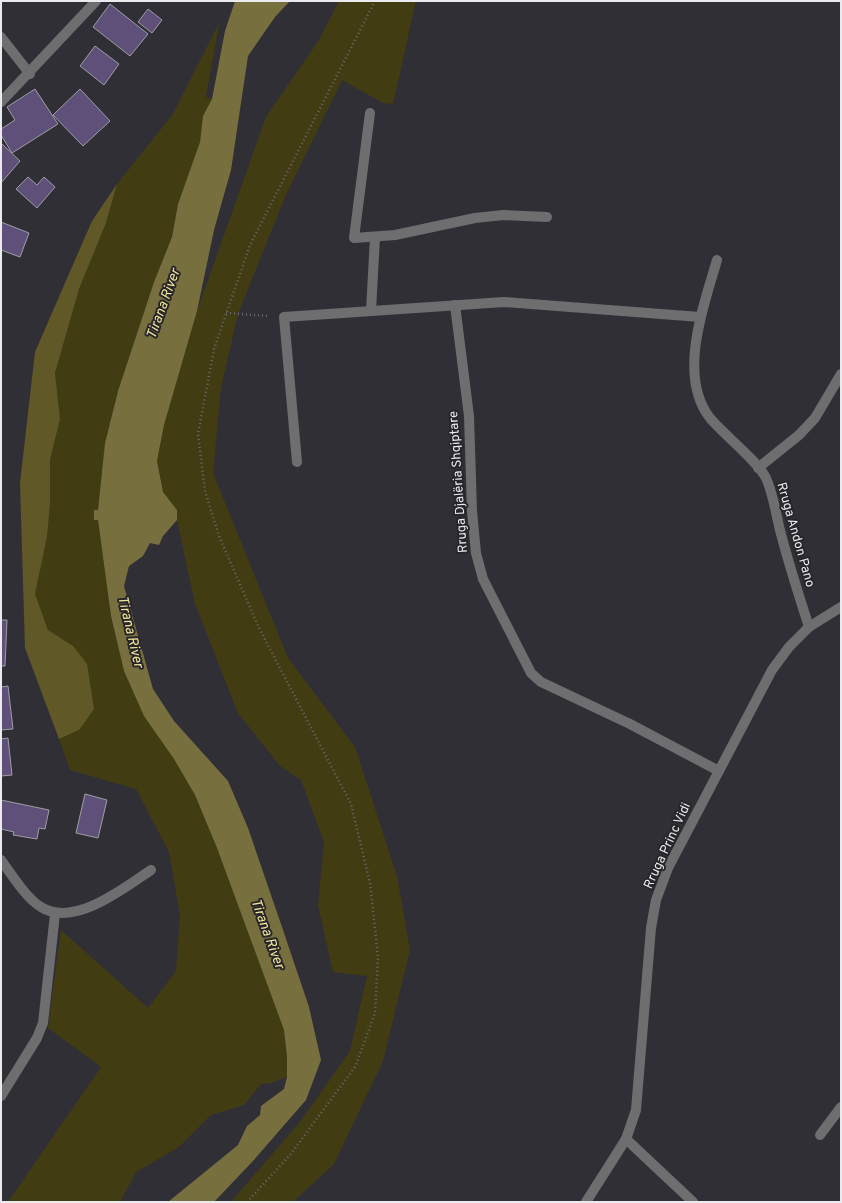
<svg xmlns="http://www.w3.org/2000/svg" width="842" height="1203" viewBox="0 0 842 1203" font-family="Overpass,sans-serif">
<rect width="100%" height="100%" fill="#312f36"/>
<!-- green -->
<g fill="#423c13">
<path d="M 339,1 L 416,1 L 393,104 L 383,103 L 342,80 L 285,197 L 238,314 L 221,388 L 213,473 L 288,658 L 355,747 L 397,876 L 410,950 L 383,1061 L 334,1164 L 293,1202 L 231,1202 L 300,1122 L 350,1051 L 367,976 L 333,972 L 318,905 L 324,842 L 301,780 L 280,766 L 238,713 L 195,604 L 177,520 L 177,510 L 163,493 L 157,461 L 164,425 L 197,311 L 266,117 L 319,40 Z"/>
<path d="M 219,23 L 206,97 L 212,99 L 203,116 L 200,142 L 178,204 L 172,237 L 154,282 L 118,391 L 105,443 L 98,510 L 94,520 L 98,520 L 111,616 L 124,671 L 195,795 L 217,848 L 284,1030 L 287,1057 L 287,1077 L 271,1083 L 261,1084 L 244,1105 L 211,1115 L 179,1147 L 136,1172 L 120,1202 L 8,1202 L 101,1067 L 48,1028 L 61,930 L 148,1008 L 176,971 L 180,915 L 169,852 L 136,789 L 70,770 L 59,739 L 79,730 L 73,646 L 48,630 L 35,594 L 47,537 L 50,504 L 50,460 L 60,419 L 55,373 L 79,289 L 106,223 L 117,184 L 173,114 Z"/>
</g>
<!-- forest -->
<path fill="#605827" d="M 117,184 L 106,223 L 79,289 L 55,373 L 60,419 L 50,460 L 50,504 L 47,537 L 35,594 L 48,630 L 73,646 L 87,664 L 94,709 L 79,730 L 59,739 L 25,648 L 20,483 L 35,352 L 92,221 Z"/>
<!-- water -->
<path fill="#776f3e" d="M 235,1 L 290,1 L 275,17 L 248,56 L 231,170 L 214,230 L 197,311 L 164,425 L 157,461 L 163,492 L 177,510 L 177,520 L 163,536 L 159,545 L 150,543 L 143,556 L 129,566 L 124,586 L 153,689 L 174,721 L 228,781 L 248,828 L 283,930 L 309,1007 L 321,1060 L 306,1100 L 253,1161 L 214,1202 L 168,1202 L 238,1145 L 247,1126 L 260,1115 L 261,1106 L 284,1089 L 287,1077 L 287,1057 L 284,1030 L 217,848 L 195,795 L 174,759 L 144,716 L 124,671 L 111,616 L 98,520 L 94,520 L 94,510 L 98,510 L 105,443 L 118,391 L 154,282 L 172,237 L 178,204 L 200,142 L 203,116 L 212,99 L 225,31 Z"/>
<!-- building -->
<g fill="#5f507a" stroke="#9f9da4">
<path d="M 110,4 L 148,34 L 130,56 L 93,27 Z"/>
<path d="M 148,9 L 162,20 L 152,33 L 138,22 Z"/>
<path d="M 95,46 L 119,64 L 104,85 L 80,66 Z"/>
<path d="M 35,89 L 58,124 L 12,153 L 1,135 L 1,129 L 15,120 L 7,107 Z"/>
<path d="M 80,89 L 110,121 L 83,146 L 53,115 Z"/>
<path d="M 1,143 L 20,161 L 1,183 Z"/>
<path d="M 28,177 L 37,185 L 44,177 L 55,187 L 37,208 L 16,189 Z"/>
<path d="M 1,222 L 29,233 L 20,257 L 1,250 Z"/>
<path d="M 1,620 L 7,620 L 5,666 L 1,666 Z"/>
<path d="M 8,686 L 13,729 L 1,730 L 1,687 Z"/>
<path d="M 8,738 L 12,775 L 1,776 L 1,739 Z"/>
<path d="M 85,794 L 107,800 L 98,838 L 76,833 Z"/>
<path d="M 1,800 L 49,810 L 45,829 L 39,828 L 37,839 L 13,835 L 14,832 L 1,829 Z"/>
</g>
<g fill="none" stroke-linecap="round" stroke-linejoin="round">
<!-- path -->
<g stroke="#6a686f" stroke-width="2.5" stroke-dasharray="1 3" stroke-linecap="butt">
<path d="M 226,313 L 269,316"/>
<path d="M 247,1202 L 290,1155 L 355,1067 L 375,1013 L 378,957 L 370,883 L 351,804 L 259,628 L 219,536 L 205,491 L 198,434 L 214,349 L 250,245 L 375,1"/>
</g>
<!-- minor -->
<g stroke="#6e6d70" stroke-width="10">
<path d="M 1,37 L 30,74"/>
<path d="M 1,102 L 96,1"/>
<path d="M 370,113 L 354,238 L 395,235 L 475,218 L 503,215 L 547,217"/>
<path d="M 717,260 C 704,305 677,376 710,418 C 724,435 757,460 766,478 C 774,496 776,516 781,534 C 789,565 799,596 809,627"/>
<path d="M 455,305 L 469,416 L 472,511 L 476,553 L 483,579 L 531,673 L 541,682 L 630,724 L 719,771"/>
<path d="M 371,311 L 375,237"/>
<path d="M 297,462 L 284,317 L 504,302 L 700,317"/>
<path d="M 758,468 L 799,435 L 815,418 L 841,374"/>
<path d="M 1,860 C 11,874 27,899 41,907 C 74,928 124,888 151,870"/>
<path d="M 1,1096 L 37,1038 L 43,1023 L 55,914"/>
<path d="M 820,1135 L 841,1107"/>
<path d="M 626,1139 L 693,1202"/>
<path d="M 586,1202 L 626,1139 L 636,1110 L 651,928 L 656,900 L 668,868 L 772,670 L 789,647 L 809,627 L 841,607"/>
</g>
</g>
<g text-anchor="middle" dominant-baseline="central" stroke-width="4" stroke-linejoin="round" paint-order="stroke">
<!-- street labels -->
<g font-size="13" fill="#ebeaee" stroke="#28262b">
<text transform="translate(459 482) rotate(-94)">Rruga Djalëria Shqiptare</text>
<text transform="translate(795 535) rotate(74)">Rruga Andon Pano</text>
<text transform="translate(668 846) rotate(-65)">Rruga Princ Vidi</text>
</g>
<!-- water labels -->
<g font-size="14" font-style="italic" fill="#f1e698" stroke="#28262b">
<text transform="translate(164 304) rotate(-70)">Tirana River</text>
<text transform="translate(130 632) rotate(77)">Tirana River</text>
<text transform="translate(267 934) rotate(70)">Tirana River</text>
</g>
</g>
<!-- border -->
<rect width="842" height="1203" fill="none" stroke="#ebeaee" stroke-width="4"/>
</svg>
